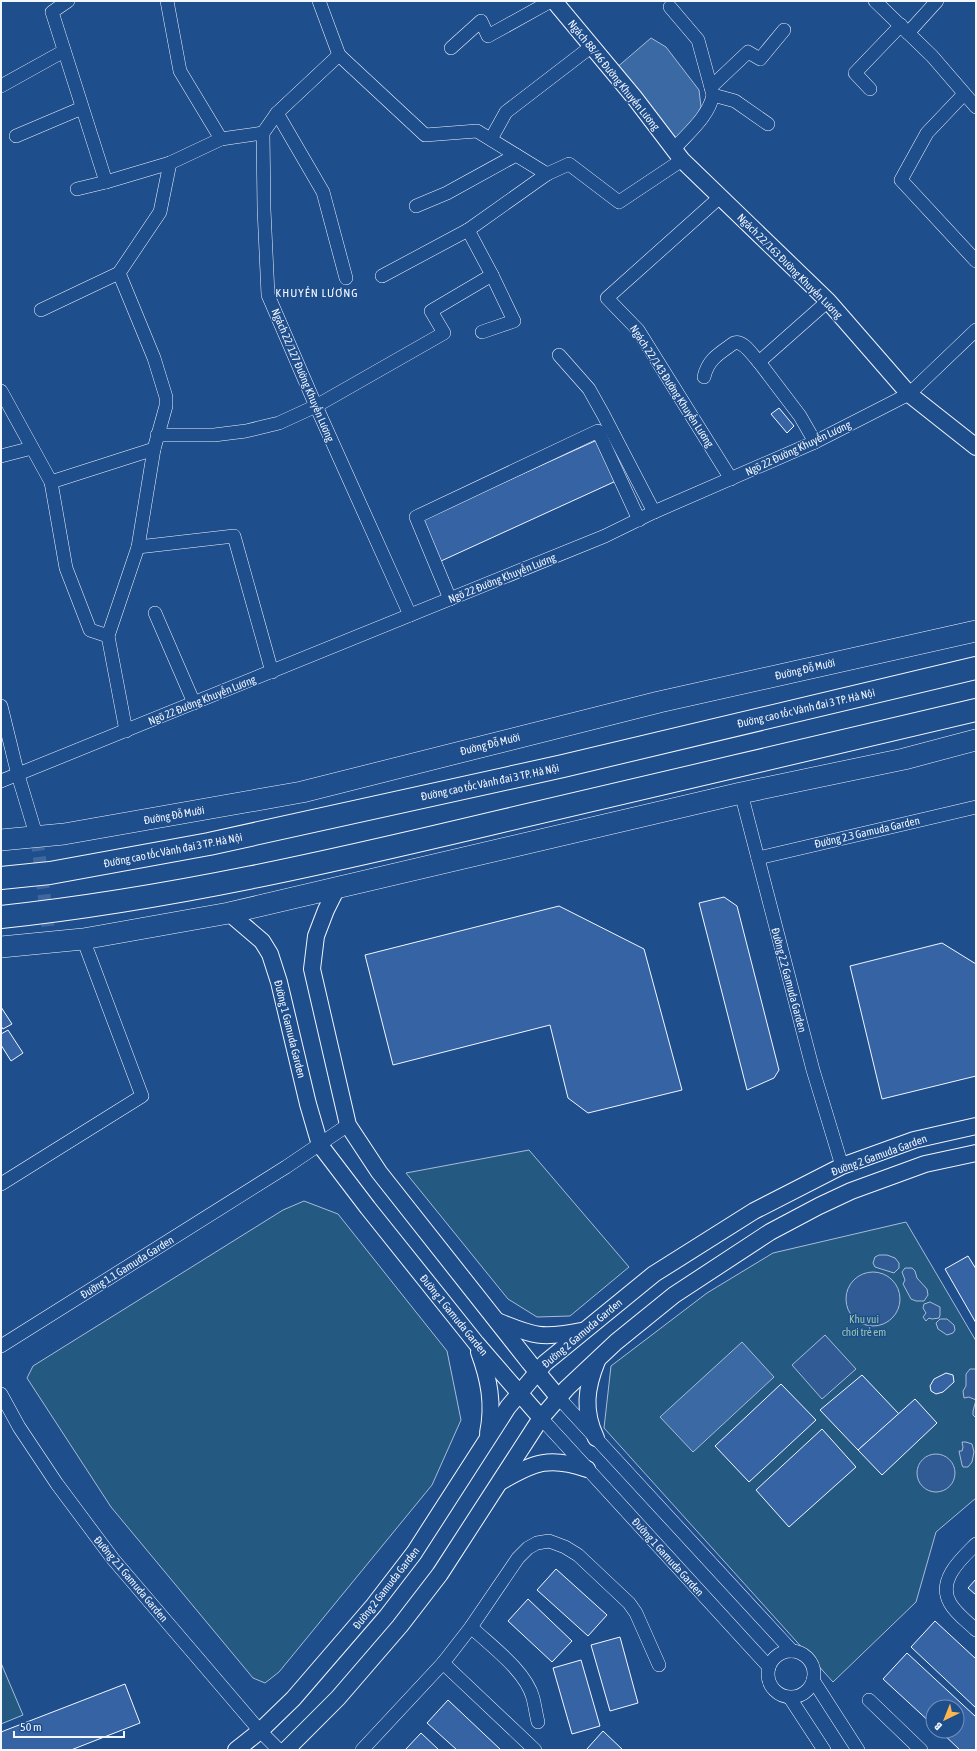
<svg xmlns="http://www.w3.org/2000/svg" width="977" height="1751" viewBox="0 0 977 1751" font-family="'Asap Condensed',sans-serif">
<rect width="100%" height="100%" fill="#1f4e8c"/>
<!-- green -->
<g fill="#245a82" stroke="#a8bbd7">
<path d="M 529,1150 L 629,1267 L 570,1316 L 537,1317 L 508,1299 L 406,1173 Z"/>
<path d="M 304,1201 L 338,1214 L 447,1351 L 461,1420 L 432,1485 L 279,1672 L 265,1683 L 253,1678 L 111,1507 L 27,1378 L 33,1366 L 283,1210 Z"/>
<path d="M 906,1222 L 976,1341 L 976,1498 L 936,1532 L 916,1602 L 833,1682 L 604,1428 L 611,1366 L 707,1293 L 773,1253 Z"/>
<path d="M 1,1663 L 23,1715 L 1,1724 Z"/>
</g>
<!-- parking -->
<g fill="#305b95" stroke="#a8bbd7">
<path d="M 879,1255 L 887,1255 L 895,1258 L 899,1263 L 899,1268 L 894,1273 L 875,1267 L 873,1263 L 875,1257 Z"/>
<path d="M 905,1268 L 912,1268 L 915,1271 L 917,1278 L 927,1289 L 928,1295 L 924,1301 L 916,1301 L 911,1299 L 903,1284 L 905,1280 L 902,1272 Z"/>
<circle cx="873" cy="1299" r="27"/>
<path d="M 930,1302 L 940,1307 L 940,1315 L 939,1318 L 932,1319 L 929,1318 L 926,1321 L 923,1317 L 926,1313 L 923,1308 L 924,1304 Z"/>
<path d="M 940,1319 L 947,1319 L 954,1325 L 955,1330 L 953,1333 L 947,1335 L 938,1329 L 936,1323 Z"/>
<path d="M 825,1335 L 856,1369 L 822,1399 L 792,1365 Z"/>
<path d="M 970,1369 L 976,1369 L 976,1418 L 973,1415 L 973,1411 L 976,1400 L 969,1397 L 964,1398 L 963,1391 L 966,1386 L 966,1374 Z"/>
<path d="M 962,1442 L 966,1442 L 972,1444 L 974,1452 L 972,1462 L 968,1467 L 963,1467 L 962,1465 L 959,1451 L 962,1451 L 963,1447 Z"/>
<circle cx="936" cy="1473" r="19"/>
</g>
<!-- water -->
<g fill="#3b69a3" stroke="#a8bbd7">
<path d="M 651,38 L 666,47 L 699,90 L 701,107 L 695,121 L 676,138 L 666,134 L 615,69 Z"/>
<path d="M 742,1342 L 774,1377 L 693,1452 L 660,1417 Z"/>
</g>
<!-- building -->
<g fill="#3563a3" stroke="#f2f6ff">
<path d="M 779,408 L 794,426 L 787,433 L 771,414 Z"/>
<path d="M 597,440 L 616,481 L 441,561 L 421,520 Z"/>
<path d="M 724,897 L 737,906 L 779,1070 L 774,1078 L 747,1090 L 699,903 Z"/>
<path d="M 559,906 L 644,949 L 682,1090 L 588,1113 L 568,1098 L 550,1025 L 393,1065 L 365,955 Z"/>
<path d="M 942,943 L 976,964 L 976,1076 L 882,1099 L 850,966 Z"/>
<path d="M 1,1007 L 12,1024 L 3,1029 L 1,1026 Z"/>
<path d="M 8,1030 L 23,1053 L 11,1061 L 1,1045 L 1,1034 Z"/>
<path d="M 968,1256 L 976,1269 L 976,1323 L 945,1269 Z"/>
<path d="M 946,1373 L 953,1375 L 954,1382 L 943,1392 L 936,1394 L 931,1391 L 930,1386 L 934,1379 Z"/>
<path d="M 862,1375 L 899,1414 L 858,1450 L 820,1410 Z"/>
<path d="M 781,1384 L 816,1420 L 749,1482 L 715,1446 Z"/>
<path d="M 915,1399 L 937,1423 L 882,1475 L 858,1450 Z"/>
<path d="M 822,1429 L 856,1467 L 789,1527 L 756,1490 Z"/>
<path d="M 556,1569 L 607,1615 L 588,1636 L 537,1590 Z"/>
<path d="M 976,1579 L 976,1595 L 968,1588 Z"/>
<path d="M 528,1599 L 572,1641 L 552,1662 L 508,1621 Z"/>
<path d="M 935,1621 L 976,1659 L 976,1708 L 911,1647 Z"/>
<path d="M 620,1637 L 638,1703 L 610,1711 L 591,1645 Z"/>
<path d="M 907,1653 L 976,1717 L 976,1750 L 960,1750 L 940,1731 L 957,1731 L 957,1707 L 933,1707 L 933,1725 L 883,1679 Z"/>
<path d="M 581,1660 L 600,1726 L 572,1734 L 553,1668 Z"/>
<path d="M 125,1684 L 140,1723 L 71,1750 L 1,1750 L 1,1732 Z"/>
<path d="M 448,1700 L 501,1750 L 457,1750 L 427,1723 Z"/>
<path d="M 603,1731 L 623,1750 L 586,1750 Z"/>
<path d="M 421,1733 L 439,1750 L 405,1750 Z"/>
</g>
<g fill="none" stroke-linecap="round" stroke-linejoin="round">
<!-- minor-tunnel -->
<path stroke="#3f679d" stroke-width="13" stroke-dasharray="13 6" stroke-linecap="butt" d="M 37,838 L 50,943"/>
<defs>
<g id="minor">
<path d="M 68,1 L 52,12 L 106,182"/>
<path d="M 319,1 L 339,55 L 425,135 L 477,131 L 547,174"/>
<path d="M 875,1 L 932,56 L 976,107"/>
<path d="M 670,7 L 698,40 L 713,95 C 709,116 688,133 674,149"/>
<path d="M 908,33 L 937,1"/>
<path d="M 451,48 L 481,21 L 488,36 L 551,1"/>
<path d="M 339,55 L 277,113 L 263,133 L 264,209 L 268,295 L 312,397 L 410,615"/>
<path d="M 1,86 L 64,51"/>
<path d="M 711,87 L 748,52 L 760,59 L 784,30"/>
<path d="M 870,89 L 855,73 L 901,25"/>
<path d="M 964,94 L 927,133 L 901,180 L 976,261"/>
<path d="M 713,95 L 735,101 L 768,124"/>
<path d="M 277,113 L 323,192 L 346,278"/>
<path d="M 16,136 L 82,108"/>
<path d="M 221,139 L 263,133"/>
<path d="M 491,139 L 506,112 L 592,46"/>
<path d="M 77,189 L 106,182 L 170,163 L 221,139 L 180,71 L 167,1"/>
<path d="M 720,197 L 607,298 L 638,330 L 731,479"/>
<path d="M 416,206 L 447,193 L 516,155"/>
<path d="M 382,276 L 468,230 L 547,174 L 569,164 L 619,202 L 682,160"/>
<path d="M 41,310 L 119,273"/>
<path d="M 482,332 L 514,321 L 492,275"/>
<path d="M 559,355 L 589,389 L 603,414 L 654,512"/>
<path d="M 759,362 L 800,416 L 815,442"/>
<path d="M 704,377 C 708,359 720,353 734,343 C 744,340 752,355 759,362 L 828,301"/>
<path d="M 1,391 L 51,482 L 66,568 L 90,630 L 108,636"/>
<path d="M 157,435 L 214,435 L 246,431 L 279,423 L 316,406 L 444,333 L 431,311 L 492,275 L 468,230"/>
<path d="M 1,456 L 32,448"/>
<path d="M 51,482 L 154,449"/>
<path d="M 138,547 L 234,536 L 272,672"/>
<path d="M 450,599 L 416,517 L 598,431 L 639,520"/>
<path d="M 155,613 L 194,703"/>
<path d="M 1,706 L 18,775 L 37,838"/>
<path d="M 126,731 L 108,636 L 138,547 L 154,449 L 166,406 L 166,397 L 154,358 L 119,273 L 160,212 L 170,163"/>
<path d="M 1,781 L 605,536 L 654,512 L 815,442 L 909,394 L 976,330"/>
<path d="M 741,793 L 813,1070 L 842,1166"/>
<path d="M 758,858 L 976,807"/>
<path d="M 1,1184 L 142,1096 L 83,939"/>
<path d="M 1,1346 L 286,1167 L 348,1125"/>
<path d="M 1,1394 L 19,1427 L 57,1484 L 113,1559 L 260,1731 L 279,1750"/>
<path d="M 558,1397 L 792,1651"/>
<path d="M 541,1418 L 769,1667"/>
<path d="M 976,1544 C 961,1559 937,1580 950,1603 C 956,1614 968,1622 976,1630"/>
<path d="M 471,1627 C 491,1646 526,1671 533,1698 C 535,1706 536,1714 538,1722"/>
<circle cx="791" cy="1674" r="23"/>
<path d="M 443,1663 L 535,1750"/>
<path d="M 813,1680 L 858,1750"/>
<path d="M 790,1698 L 824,1750"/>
<path d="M 869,1700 L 921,1750"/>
<path d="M 362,1750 L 443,1663 L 471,1627 L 518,1558 L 528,1548 L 537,1543 L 549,1541 L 565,1547 L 578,1555 L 629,1603 L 636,1613 L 659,1665"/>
</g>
<g id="tertiary">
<path d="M 554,1 L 634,97 L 682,160 L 828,301 L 909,394 L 976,447"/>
<path d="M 337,888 L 326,910 L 316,936 L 312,969 L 348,1125 L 379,1172 L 529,1362 L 558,1397"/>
<path d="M 229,913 L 262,941 L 270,954 L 279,982 L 308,1104 L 320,1145 L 368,1208 L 476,1343 L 541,1418"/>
<path d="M 497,1321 C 533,1336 542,1339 581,1331"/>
<path d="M 479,1352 C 489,1379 494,1404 488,1433"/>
<path d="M 596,1438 C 583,1411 586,1388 597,1361"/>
<path d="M 502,1481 C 535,1462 550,1456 587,1469"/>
<path d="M 236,1750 L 260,1731 L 293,1699 L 374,1605 L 414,1553 L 508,1407 L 545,1363 L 654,1274 L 754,1211 L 842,1166 L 914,1140 L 976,1126"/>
<path d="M 286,1750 L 338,1698 L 400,1626 L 440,1574 L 541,1418 L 567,1388 L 616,1342 L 674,1295 L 770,1232 L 819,1206 L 851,1191 L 925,1164 L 976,1153"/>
</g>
<g id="primary">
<path d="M 1,840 L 64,834 L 302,792 L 659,702 L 976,631"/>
<path d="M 1,947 L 83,939 L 229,913 L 741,793 L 904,759 L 976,740"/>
</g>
<g id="motorway">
<path d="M 1,878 L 50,873 L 209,844 L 563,766 L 976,668"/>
<path d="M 1,917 C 169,899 334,861 498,822 C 657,785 817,747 976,710"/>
</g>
</defs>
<!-- minor casing -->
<use href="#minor" stroke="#f2f6ff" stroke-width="14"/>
<!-- tertiary casing -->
<use href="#tertiary" stroke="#f2f6ff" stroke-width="18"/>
<!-- primary casing -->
<use href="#primary" stroke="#f2f6ff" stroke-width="22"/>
<!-- motorway casing -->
<use href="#motorway" stroke="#f2f6ff" stroke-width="24"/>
<!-- minor -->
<use href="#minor" stroke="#1f4e8c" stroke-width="13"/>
<!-- tertiary -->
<use href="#tertiary" stroke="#1f4e8c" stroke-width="16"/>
<!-- primary -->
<use href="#primary" stroke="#1f4e8c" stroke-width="21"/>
<!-- motorway -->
<use href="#motorway" stroke="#1f4e8c" stroke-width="22"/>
</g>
<g text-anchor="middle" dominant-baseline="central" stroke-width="3" stroke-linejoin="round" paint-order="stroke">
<!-- street labels -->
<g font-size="11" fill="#f2f6ff" stroke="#1f4e8c">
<text transform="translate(614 75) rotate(51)">Ngách 88/46 Đường Khuyến Lương</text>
<text transform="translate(790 266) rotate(45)">Ngách 22/163 Đường Khuyến Lương</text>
<text transform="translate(303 375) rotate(67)">Ngách 22/127 Đường Khuyến Lương</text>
<text transform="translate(672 386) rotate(57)">Ngách 22/143 Đường Khuyến Lương</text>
<text transform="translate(798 448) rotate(-25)">Ngõ 22 Đường Khuyến Lương</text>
<text transform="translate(502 578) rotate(-22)">Ngõ 22 Đường Khuyến Lương</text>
<text transform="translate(805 669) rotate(-13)">Đường Đỗ Mười</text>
<text transform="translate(202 700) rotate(-22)">Ngõ 22 Đường Khuyến Lương</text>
<text transform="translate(806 708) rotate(-13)">Đường cao tốc Vành đai 3 TP. Hà Nội</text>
<text transform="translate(490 744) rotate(-14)">Đường Đỗ Mười</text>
<text transform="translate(490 782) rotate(-12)">Đường cao tốc Vành đai 3 TP. Hà Nội</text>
<text transform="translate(174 815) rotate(-10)">Đường Đỗ Mười</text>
<text transform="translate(867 832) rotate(-13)">Đường 2.3 Gamuda Garden</text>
<text transform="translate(173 850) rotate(-11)">Đường cao tốc Vành đai 3 TP. Hà Nội</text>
<text transform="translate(789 980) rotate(75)">Đường 2.2 Gamuda Garden</text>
<text transform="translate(290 1029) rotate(76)">Đường 1 Gamuda Garden</text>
<text transform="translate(879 1155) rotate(-20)">Đường 2 Gamuda Garden</text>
<text transform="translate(127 1267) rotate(-32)">Đường 1.1 Gamuda Garden</text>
<text transform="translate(454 1315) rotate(51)">Đường 1 Gamuda Garden</text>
<text transform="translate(582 1333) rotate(-40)">Đường 2 Gamuda Garden</text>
<text transform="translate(668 1557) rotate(48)">Đường 1 Gamuda Garden</text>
<text transform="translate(131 1579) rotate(50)">Đường 2.1 Gamuda Garden</text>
<text transform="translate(386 1588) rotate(-52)">Đường 2 Gamuda Garden</text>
</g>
<!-- park labels -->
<g font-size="11" fill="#97c8a6" stroke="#1f4e8c">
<text x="864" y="1319">Khu vui<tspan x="864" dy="13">chơi trẻ em</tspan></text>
</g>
<!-- neighbourhood labels -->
<g font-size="12" letter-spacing="1" fill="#f2f6ff" stroke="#1f4e8c">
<text x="317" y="293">KHUYẾN LƯƠNG</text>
</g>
</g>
<!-- border -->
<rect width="977" height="1751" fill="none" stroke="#f2f6ff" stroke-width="4"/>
<!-- north arrow -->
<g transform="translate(945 1719) rotate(223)"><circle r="19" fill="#1f4e8c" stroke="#7391ba"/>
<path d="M0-3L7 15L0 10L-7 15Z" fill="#ffb74d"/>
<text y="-6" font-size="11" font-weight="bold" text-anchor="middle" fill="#f2f6ff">B</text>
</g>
<!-- scale -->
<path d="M14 1731v6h110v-6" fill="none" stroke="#f2f6ff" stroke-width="2"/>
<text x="20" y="1731" font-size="12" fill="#f2f6ff" stroke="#1f4e8c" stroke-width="3" paint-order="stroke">50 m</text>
</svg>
